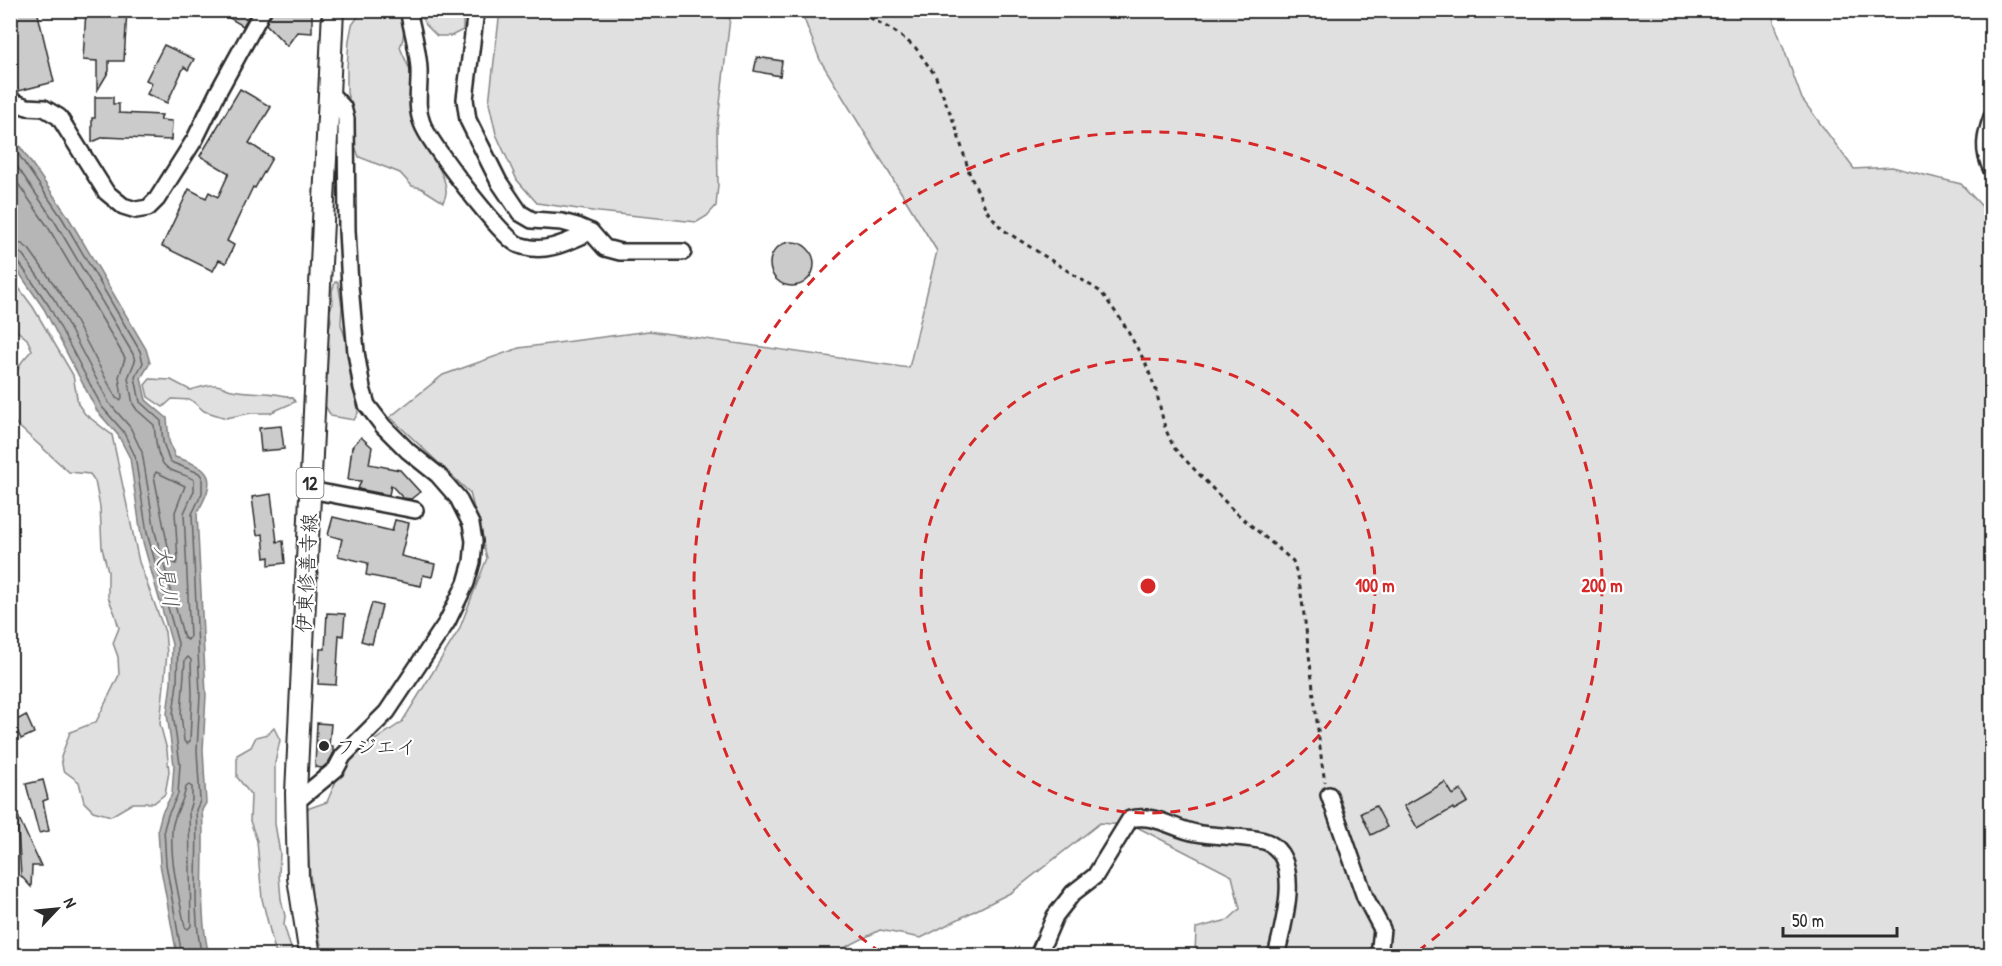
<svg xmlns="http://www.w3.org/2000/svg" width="2002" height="966" viewBox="0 0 2002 966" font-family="'Patrick Hand','Klee One',sans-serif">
<rect width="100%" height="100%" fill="#fff"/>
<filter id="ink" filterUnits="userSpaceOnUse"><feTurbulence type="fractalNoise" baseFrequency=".0167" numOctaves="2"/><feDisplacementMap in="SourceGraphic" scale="12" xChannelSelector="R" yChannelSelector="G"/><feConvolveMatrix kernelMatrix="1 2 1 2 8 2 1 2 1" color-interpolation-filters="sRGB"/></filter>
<g filter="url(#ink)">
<!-- green -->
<g fill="#e0e0e0" stroke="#868686" stroke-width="1.5">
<path d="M 664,10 L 730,18 L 717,130 L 718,185 L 716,206 L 707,216 L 697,222 L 599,212 L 537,203 L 517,180 L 496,134 L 489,103 L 500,11 Z"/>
<path d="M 360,11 L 400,11 C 403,23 406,35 400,47 C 404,59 411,68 413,81 C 416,97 414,122 421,136 C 429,155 455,183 443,202 L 421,188 L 412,186 L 400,173 L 359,157 L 352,138 L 352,111 L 347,93 L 347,68 L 349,40 L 352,25 L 360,14 Z"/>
<path d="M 419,11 L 463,11 L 463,30 L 451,36 L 437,36 L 426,25 Z"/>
<path d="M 801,11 L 1775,11 L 1774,22 L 1802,99 L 1854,169 L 1892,167 L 1961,184 L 1991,216 L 1991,955 L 1195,955 L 1196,928 L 1228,920 L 1240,909 L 1232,876 L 1135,826 L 1100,823 L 1012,892 L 921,938 L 880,930 L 830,955 L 323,955 L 313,905 L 304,810 L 327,802 L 345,760 L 402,722 L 459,630 L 487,558 L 470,493 L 390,417 L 443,375 L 519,348 L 649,331 L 909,368 L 937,251 L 820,60 Z"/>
<path d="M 10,276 L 33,307 L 73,375 L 78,404 L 85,414 L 112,435 L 139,562 L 165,632 L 167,654 L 160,724 L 167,750 L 169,772 L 165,794 L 154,803 L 133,803 L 111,816 L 93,811 L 84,802 L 79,782 L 63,770 L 61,757 L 70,732 L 96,722 L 119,675 L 118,657 L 113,643 L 119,628 L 115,614 L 108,597 L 108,571 L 102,548 L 100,507 L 95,481 L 90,474 L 69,472 L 14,422 C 4,407 12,381 20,365 C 22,360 28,355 32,350 L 27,339 L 16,330 L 11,313 Z"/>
<path d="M 335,282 L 338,282 L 342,307 L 341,324 L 348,347 L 352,388 L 357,402 L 358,413 L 354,420 L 331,416 L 324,404 L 326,365 L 324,354 L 331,320 L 329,312 L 333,303 L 332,291 Z"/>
<path d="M 150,379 L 171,380 L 190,390 C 198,388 206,385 214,385 C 220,384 226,389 232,390 C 252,394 273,391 293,398 L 295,402 L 270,413 L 251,413 L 226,418 L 204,411 L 191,400 L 172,399 L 163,407 L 148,397 L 145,385 Z"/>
<path d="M 274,728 L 280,740 L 275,763 L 275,824 L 280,853 L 279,875 L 281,899 L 285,916 L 284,925 L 293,955 L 276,955 L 262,899 L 257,841 L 250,821 L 251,795 L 237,777 L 237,755 L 251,747 L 256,737 L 268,734 Z"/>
</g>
<!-- water -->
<path fill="#b6b6b6" stroke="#7e7e7e" stroke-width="1.5" d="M 10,132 L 67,215 L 146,349 L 150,363 L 141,378 L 146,400 L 167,418 L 169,441 L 175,457 C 213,469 217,478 197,513 L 206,695 L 203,750 L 206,803 L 202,810 C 206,858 197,908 209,955 L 177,955 L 160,864 L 158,828 L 162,813 L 172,794 L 174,765 L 167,714 L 171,683 L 172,644 L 141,535 L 130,458 L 118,435 L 97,411 L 44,309 L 11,261 Z"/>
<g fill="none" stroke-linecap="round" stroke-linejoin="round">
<!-- shore -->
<g stroke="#636363" stroke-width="1.5">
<path d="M 10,142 L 62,218 L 140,351 L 143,363 L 135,377 L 140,402 L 161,421 L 163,442 L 169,460 L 173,463 L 199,473 L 202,477 L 202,493 L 192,514 L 200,695 L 197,750 L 200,801 L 196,810 C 199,858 191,909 202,956"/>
<path d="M 10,156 L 55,222 L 133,354 L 135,361 L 128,378 L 133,404 L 137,410 L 154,425 C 156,439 156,464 171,470 C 179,474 187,475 194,480 L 194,491 L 184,513 L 190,637 L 188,640 L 184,638 L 155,532 L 142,452 L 130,427 L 109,403 L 56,302 L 23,255 L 17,251 L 10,251"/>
<path d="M 10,172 L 48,227 L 125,358 L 119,377 L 122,397 L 121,400 L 116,398 L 63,297 L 29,249 L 22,244 L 10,242"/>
<path d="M 10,258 L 18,261 L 49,306 L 102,407 L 123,431 L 135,456 L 147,533 L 178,643 L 177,683 L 173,714 L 180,764 L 178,794 L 168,815 L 164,829 L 166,864 L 182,956"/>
<path d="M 156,472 L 185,486 L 175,512 L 178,561 L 176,564 L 172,562 C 164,533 160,505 154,476 Z"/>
<path d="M 188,657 L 191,660 L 192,695 L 190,741 L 187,744 L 184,741 L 181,714 L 185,660 Z"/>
<path d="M 189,785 L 192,787 L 192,800 L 189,810 L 191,926 L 188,929 L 185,927 C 179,896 170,863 172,830 C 173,814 184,803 186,787 Z"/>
</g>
</g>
<!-- building -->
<g fill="#cbcbcb" stroke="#2b2b2b" stroke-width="1.5">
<path d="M 10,10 L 37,10 L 54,82 L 18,91 L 12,68 L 15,68 L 10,50 L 10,29 L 13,28 Z"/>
<path d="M 86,10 L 127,10 L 124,61 L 109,61 L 109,71 L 97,91 L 97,61 L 83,60 Z"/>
<path d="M 216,10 L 252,10 L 243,26 Z"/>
<path d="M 273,10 L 312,10 L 312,33 L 297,32 L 287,46 L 266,24 Z"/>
<path d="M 164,45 L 194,59 L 188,70 L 184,67 L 167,103 L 147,94 L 152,83 L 146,80 Z"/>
<path d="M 757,57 L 782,61 L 780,76 L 754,71 Z"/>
<path d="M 240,89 L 271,107 L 249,143 L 272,158 L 255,188 L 253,187 L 227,241 L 234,245 L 226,263 L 219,260 L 213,271 L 162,246 L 189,189 L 206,198 L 209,192 L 218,197 L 229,173 L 200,156 Z"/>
<path d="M 95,97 L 113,97 L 113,104 L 119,104 L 119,113 L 162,115 L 160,120 L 172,121 L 171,140 L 104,137 L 92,142 L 92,118 L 95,118 Z"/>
<circle cx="792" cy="264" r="22"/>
<path d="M 281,426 L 284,449 L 261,451 L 259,428 Z"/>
<path d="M 361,437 L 372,447 L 369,464 L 400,470 L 420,492 L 411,499 L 403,498 L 391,485 L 389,495 L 358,489 L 361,481 L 348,480 L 352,447 Z"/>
<path d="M 271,494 L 277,542 L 283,541 L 285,563 L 269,565 L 269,557 L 265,558 L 263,534 L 257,535 L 252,497 Z"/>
<path d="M 333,517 L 392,531 L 395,520 L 409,523 L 401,556 L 435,564 L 432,577 L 423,575 L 421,586 L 366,575 L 368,563 L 338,556 L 342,539 L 328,535 Z"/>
<path d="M 372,603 L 382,606 L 372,644 L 361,641 Z"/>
<path d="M 327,613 L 345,614 L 343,636 L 339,635 L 336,685 L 318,684 L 320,649 L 325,649 Z"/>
<path d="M 26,715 L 34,733 L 21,739 L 13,722 Z"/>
<path d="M 317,723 L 331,724 L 329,746 L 333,746 L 333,754 L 328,763 L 322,768 L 315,767 Z"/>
<path d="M 43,780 L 48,799 L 43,801 L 49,831 L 39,833 L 26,784 Z"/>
<path d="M 1445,782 L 1453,795 L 1461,790 L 1468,802 L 1454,810 L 1453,808 L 1418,829 L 1404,806 Z"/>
<path d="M 1376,806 L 1387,827 L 1371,835 L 1361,813 Z"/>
<path d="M 17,814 L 41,866 L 32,866 L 31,887 L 21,876 Z"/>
</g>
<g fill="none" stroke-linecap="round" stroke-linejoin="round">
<defs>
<g id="minor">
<path d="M 408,10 C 412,29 418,49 419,69 C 420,87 415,106 422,123 C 429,143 500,235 517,244 C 520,246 523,246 526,247 C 549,253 570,240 591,232"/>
<path d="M 476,10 L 465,99 L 468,120 L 499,182 L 520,213 L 532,220 L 562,222 L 577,226 L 591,232 L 605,248 L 620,252 L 683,252"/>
<path d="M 10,98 L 14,102 L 27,107 L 44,108 L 59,117 L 106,192 L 123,206 L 136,210 L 148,208 L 157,199 L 195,139 L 218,92 L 263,10"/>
<path d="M 1992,117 C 1985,136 1982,151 1992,170"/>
<path d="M 310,490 L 415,510"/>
<path d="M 1329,795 L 1365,897 L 1382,929 L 1379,956"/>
<path d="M 296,802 L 336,769 L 343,756 L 387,712 L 447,622 L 466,583 L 472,562 L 474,541 L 471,524 L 458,498 L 438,475 L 408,451 L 383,426 L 367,405 L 362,388 L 356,352 L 350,286 L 347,230 L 346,119 L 343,107 L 329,92"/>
<path d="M 1040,956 L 1040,951 L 1055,916 L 1073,893 L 1095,876 L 1130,819 C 1155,813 1173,829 1196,833 C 1214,837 1256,836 1269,843 C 1303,862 1283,926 1276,956"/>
</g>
<path id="major" d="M 310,956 L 298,878 L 296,793 L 333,10"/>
</defs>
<!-- minor casing -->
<use href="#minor" stroke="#2b2b2b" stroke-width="20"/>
<!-- major casing -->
<use href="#major" stroke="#2b2b2b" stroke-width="24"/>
<!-- path -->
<path stroke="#2b2b2b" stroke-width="3" stroke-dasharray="4.5 4.5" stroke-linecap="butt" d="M 844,10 L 867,16 L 894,31 L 915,47 L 935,75 L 956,128 L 970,175 L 987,211 L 1002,229 L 1101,292 L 1122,321 L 1145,362 L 1156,390 L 1165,428 L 1174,448 L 1234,511 L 1293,561 L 1299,580 L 1306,629 L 1322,764 L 1325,782"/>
<!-- minor -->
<use href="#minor" stroke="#fff" stroke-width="15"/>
<!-- major -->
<use href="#major" stroke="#fff" stroke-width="20"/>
</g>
</g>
<!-- distance rings -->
<g fill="none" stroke="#d62828" stroke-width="3" stroke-dasharray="10 8">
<circle cx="1148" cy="586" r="227"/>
<path d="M881 953A454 454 0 1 1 1415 953"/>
</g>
<!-- markers -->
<circle fill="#2b2b2b" stroke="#fff" stroke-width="2" cx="324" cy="746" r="6"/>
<g text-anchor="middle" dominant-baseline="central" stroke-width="4.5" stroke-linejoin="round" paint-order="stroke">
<!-- shield labels -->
<rect fill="#fff" stroke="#6b6b6b" stroke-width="1.5" x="296.5" y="468" width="27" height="30" rx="4.5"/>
<g font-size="18" font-weight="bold" fill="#2b2b2b">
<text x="310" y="483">12</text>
</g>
<!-- street labels -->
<g font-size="20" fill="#2b2b2b" stroke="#fff">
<text transform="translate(306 573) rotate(-87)">伊東修善寺線</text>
</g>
<!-- poi labels -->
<g font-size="20" fill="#2b2b2b" stroke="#fff" text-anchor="start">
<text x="336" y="746">フジエイ</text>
</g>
<!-- water labels -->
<g font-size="21" font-style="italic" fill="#5c5c5c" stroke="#fff">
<text transform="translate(167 576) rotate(81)">大見川</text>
</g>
</g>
<circle cx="1148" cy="586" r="9" fill="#d62828" stroke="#fff" stroke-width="3"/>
<g font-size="18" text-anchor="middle" font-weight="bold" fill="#d62828" stroke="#fff" stroke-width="4.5" stroke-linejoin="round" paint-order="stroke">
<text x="1375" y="592">100 m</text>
<text x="1602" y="592">200 m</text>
</g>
<!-- margin -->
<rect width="2002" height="966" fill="none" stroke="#fff" stroke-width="36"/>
<rect x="18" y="18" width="1966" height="930" fill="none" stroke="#2b2b2b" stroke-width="2" filter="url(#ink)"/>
<!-- north arrow -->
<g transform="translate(57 909) rotate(64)" stroke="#ffffff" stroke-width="4.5" paint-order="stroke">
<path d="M0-4.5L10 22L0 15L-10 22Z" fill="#2b2b2b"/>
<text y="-9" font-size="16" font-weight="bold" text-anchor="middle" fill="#2b2b2b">N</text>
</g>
<!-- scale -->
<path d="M1783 927v9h114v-9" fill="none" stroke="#2b2b2b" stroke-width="3"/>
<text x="1792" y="927" font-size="18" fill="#2b2b2b" stroke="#ffffff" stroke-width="4.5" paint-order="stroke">50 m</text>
</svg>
